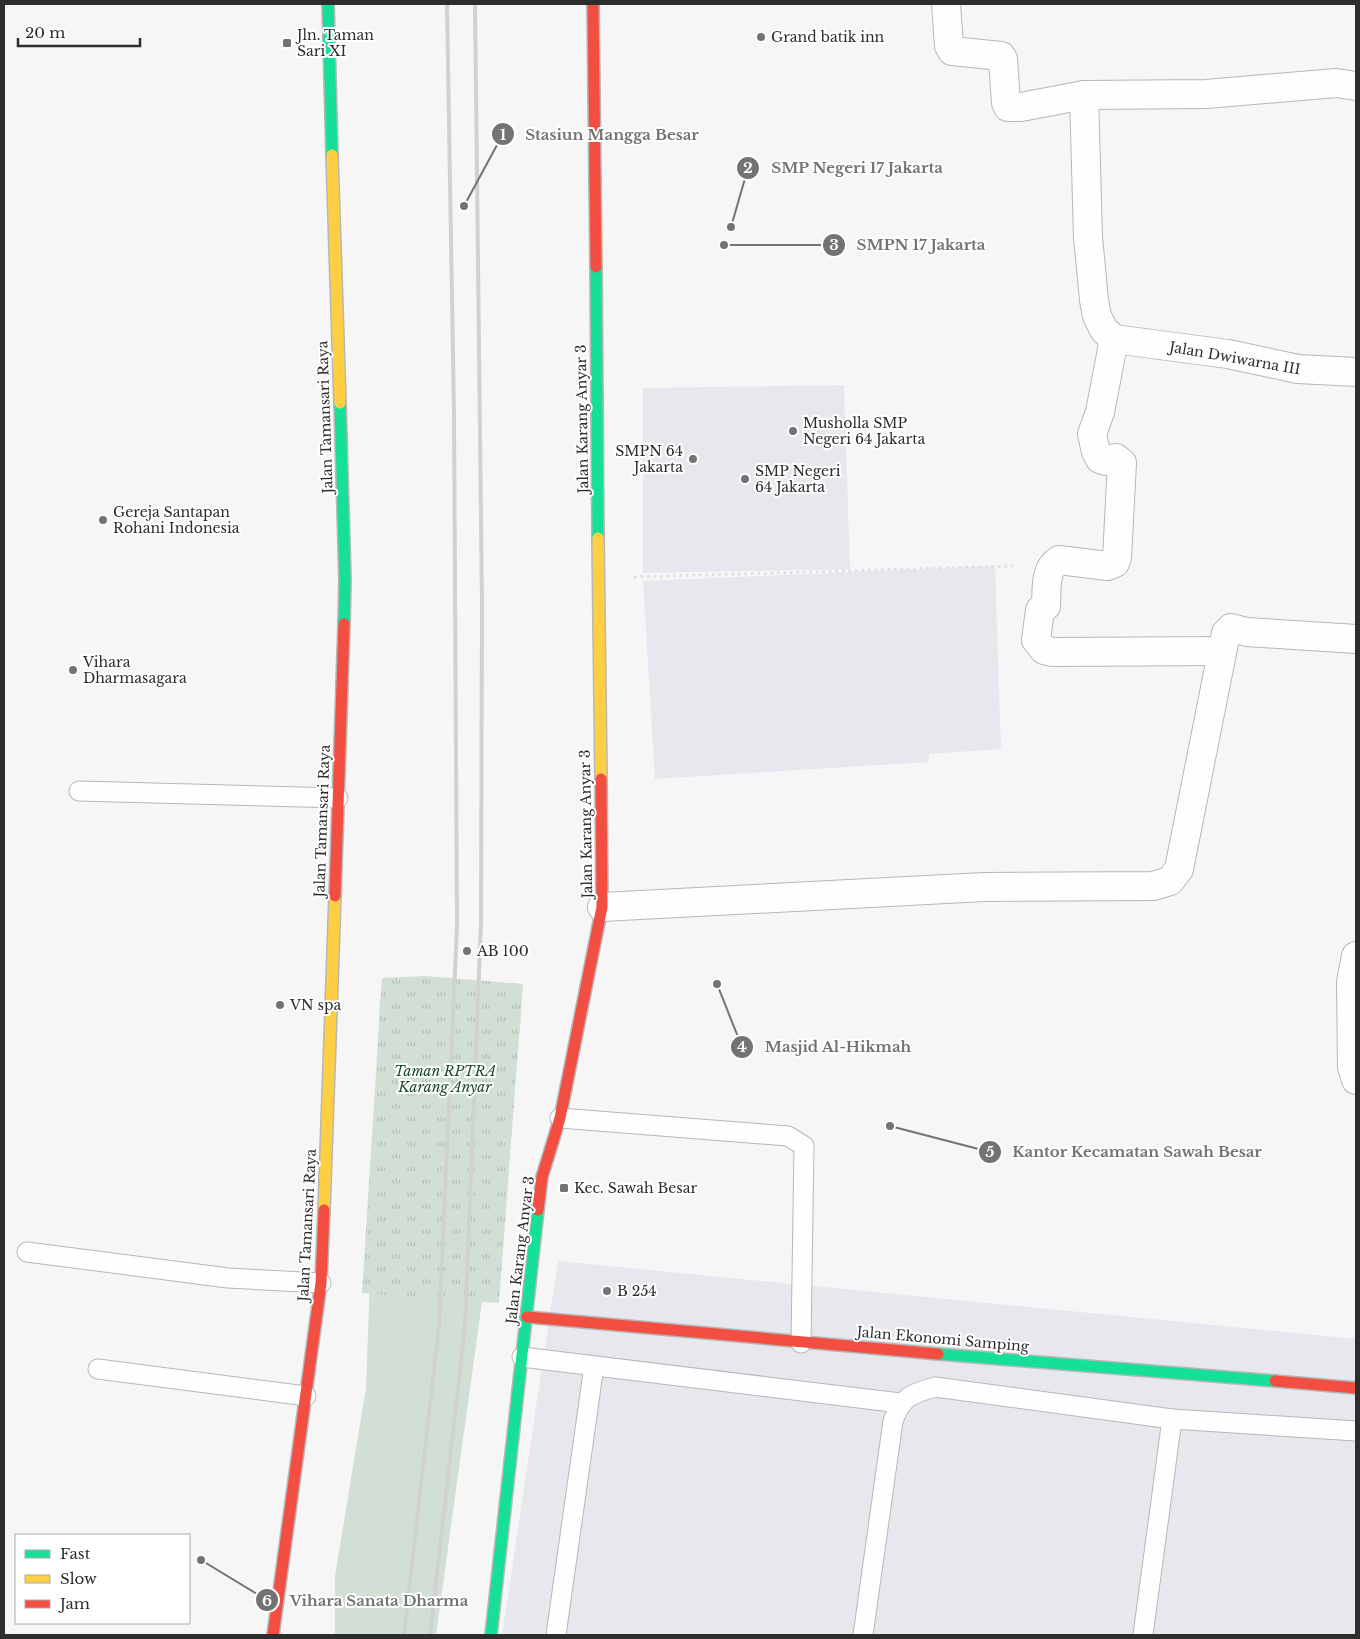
<svg xmlns="http://www.w3.org/2000/svg" width="1360" height="1639" viewBox="0 0 1360 1639" font-family="'Libre Baskerville',serif">
<defs>
<pattern id="park-tufts" width="24" height="20" patternUnits="userSpaceOnUse" patternTransform="scale(1.25)"><rect width="24" height="20" fill="#d1dfd5"/><path d="M3 7l-1-3M5 7V3M7 7l1-3M15 17l-1-3M17 17v-4M19 17l1-3" fill="none" stroke="#b4c0b7"/></pattern>
</defs>
<rect width="100%" height="100%" fill="#f6f6f7"/>
<!-- built -->
<g fill="#e7e8ee">
<path d="M 844,385 L 850,569 L 643,573 L 643,388 Z"/>
<path d="M 995,566 L 1001,749 L 929,754 L 929,762 L 655,779 L 643,581 Z"/>
<path d="M 558,1261 L 1356,1339 L 1356,1635 L 502,1635 Z"/>
</g>
<!-- green -->
<path fill="#d1dfd5" d="M 380,999 L 521,1019 L 436,1635 L 335,1635 L 335,1576 L 366,1388 Z"/>
<!-- park -->
<path fill="url(#park-tufts)" d="M 424,976 L 523,984 L 499,1303 L 362,1293 L 382,978 Z"/>
<g fill="none" stroke-linecap="round" stroke-linejoin="round">
<defs>
<g id="lane">
<path d="M 79,791 L 338,798"/>
<path d="M 560,1118 L 788,1136 L 804,1146 L 801,1343"/>
<path d="M 27,1252 L 228,1278 L 321,1283"/>
<path d="M 522,1357 L 900,1403"/>
<path d="M 98,1369 L 306,1396"/>
<path d="M 556,1635 L 594,1366"/>
<path d="M 863,1635 L 893,1421 C 902,1397 910,1394 935,1387 L 1172,1419 L 1356,1431"/>
<path d="M 1143,1635 L 1172,1419"/>
</g>
<g id="street">
<path d="M 946,4 L 949,46 L 952,51 L 1001,56 L 1003,59 L 1006,103 L 1008,107 L 1021,107 L 1084,95 L 1206,94 L 1336,83 L 1356,86"/>
<path d="M 1084,95 L 1088,237 L 1094,300 L 1097,316 L 1104,330 L 1114,339"/>
<path d="M 1114,339 L 1100,412 L 1092,434 L 1096,452 L 1100,459 L 1106,461 L 1116,458 L 1122,463 L 1117,558 L 1115,563 L 1108,566 L 1059,560 C 1044,569 1047,590 1046,606 L 1040,610 L 1036,640 L 1044,650 L 1053,652 L 1221,651"/>
<path d="M 1114,339 L 1228,354 L 1298,369 L 1356,372"/>
<path d="M 602,907 L 984,887 L 1153,886 L 1170,881 L 1179,869 L 1226,633 L 1231,628 L 1247,632 L 1356,639"/>
<path d="M 1356,956 L 1351,982 L 1352,1067 L 1356,1080"/>
</g>
<g id="fast">
<path d="M 328,4 L 332,155"/>
<path d="M 596,267 L 598,538"/>
<path d="M 340,403 L 345,580 L 344,624"/>
<path d="M 938,1354 L 1275,1381"/>
<path d="M 491,1635 L 538,1210"/>
</g>
<g id="slow">
<path d="M 332,155 L 340,403"/>
<path d="M 598,538 L 601,779"/>
<path d="M 324,1210 L 335,896"/>
</g>
<g id="jam">
<path d="M 593,4 L 596,267"/>
<path d="M 335,896 L 344,624"/>
<path d="M 538,1210 L 542,1177 L 560,1118 L 602,907 L 601,779"/>
<path d="M 527,1317 L 938,1354"/>
<path d="M 1275,1381 L 1356,1388"/>
<path d="M 273,1635 L 321,1283 L 324,1210"/>
</g>
</defs>
<!-- lane casing -->
<use href="#lane" stroke="#b7b7b8" stroke-width="21"/>
<!-- street casing -->
<use href="#street" stroke="#b7b7b8" stroke-width="30"/>
<!-- fast casing -->
<use href="#fast" stroke="#b7b7b8" stroke-width="14"/>
<!-- slow casing -->
<use href="#slow" stroke="#b7b7b8" stroke-width="14"/>
<!-- jam casing -->
<use href="#jam" stroke="#b7b7b8" stroke-width="14"/>
<!-- path -->
<path stroke="#dfdfe0" stroke-width="3" stroke-dasharray="2.5 4" stroke-linecap="butt" d="M 634,577 L 1015,566"/>
<!-- lane -->
<use href="#lane" stroke="#fefefe" stroke-width="19"/>
<!-- street -->
<use href="#street" stroke="#fefefe" stroke-width="28"/>
<!-- fast -->
<use href="#fast" stroke="#16e098" stroke-width="11"/>
<!-- slow -->
<use href="#slow" stroke="#ffcf43" stroke-width="11"/>
<!-- jam -->
<use href="#jam" stroke="#f24e42" stroke-width="11"/>
<!-- rail -->
<g stroke="#d1d1d2" stroke-width="4">
<path d="M 404,1635 L 439,1325 L 457,926 L 454,414 L 447,4"/>
<path d="M 430,1635 L 465,1326 L 481,922 L 482,606 L 475,4"/>
</g>
</g>
<!-- markers -->
<g fill="#737374" stroke="#fff" stroke-width="2">
<circle cx="761" cy="37" r="5"/>
<rect x="282" y="38" width="10" height="10" rx="2.5"/>
<circle cx="793" cy="431" r="5"/>
<circle cx="693" cy="459" r="5"/>
<circle cx="745" cy="479" r="5"/>
<circle cx="103" cy="520" r="5"/>
<circle cx="73" cy="670" r="5"/>
<circle cx="467" cy="951" r="5"/>
<circle cx="280" cy="1005" r="5"/>
<rect x="559" y="1183" width="10" height="10" rx="2.5"/>
<circle cx="607" cy="1291" r="5"/>
</g>
<g text-anchor="middle" dominant-baseline="central" stroke-width="4" stroke-linejoin="round" paint-order="stroke">
<!-- poi labels -->
<g font-size="14" fill="#2d2d2e" stroke="#fff" text-anchor="start">
<text x="297" y="35">Jln. Taman<tspan x="297" dy="16">Sari XI</tspan></text>
<text x="771" y="37">Grand batik inn</text>
<text x="803" y="423">Musholla SMP<tspan x="803" dy="16">Negeri 64 Jakarta</tspan></text>
<text x="683" y="451" text-anchor="end">SMPN 64<tspan x="683" dy="16">Jakarta</tspan></text>
<text x="755" y="471">SMP Negeri<tspan x="755" dy="16">64 Jakarta</tspan></text>
<text x="113" y="512">Gereja Santapan<tspan x="113" dy="16">Rohani Indonesia</tspan></text>
<text x="83" y="662">Vihara<tspan x="83" dy="16">Dharmasagara</tspan></text>
<text x="477" y="951">AB 100</text>
<text x="290" y="1005">VN spa</text>
<text x="574" y="1188">Kec. Sawah Besar</text>
<text x="617" y="1291">B 254</text>
</g>
<!-- street labels -->
<g font-size="14" fill="#2d2d2e" stroke="#fff">
<text transform="translate(1235 358) rotate(10)">Jalan Dwiwarna III</text>
<text transform="translate(325 417) rotate(-92)">Jalan Tamansari Raya</text>
<text transform="translate(582 419) rotate(-91)">Jalan Karang Anyar 3</text>
<text transform="translate(322 821) rotate(-88)">Jalan Tamansari Raya</text>
<text transform="translate(586 824) rotate(-91)">Jalan Karang Anyar 3</text>
<text transform="translate(307 1225) rotate(-87)">Jalan Tamansari Raya</text>
<text transform="translate(520 1250) rotate(-83)">Jalan Karang Anyar 3</text>
<text transform="translate(943 1339) rotate(5)">Jalan Ekonomi Samping</text>
</g>
<!-- park labels -->
<g font-size="14" font-style="italic" fill="#18472b" stroke="#fff">
<text x="445" y="1071">Taman RPTRA<tspan x="445" dy="16">Karang Anyar</tspan></text>
</g>
</g>
<!-- callouts -->
<path fill="none" stroke="#737374" stroke-width="2" d="M464 206L503 134M731 227L748 168M724 245L834 245M717 984L742 1047M890 1126L990 1152M201 1560L267 1600"/>
<g fill="#737374" stroke="#fff" stroke-width="2">
<circle cx="464" cy="206" r="5"/>
<circle cx="731" cy="227" r="5"/>
<circle cx="724" cy="245" r="5"/>
<circle cx="717" cy="984" r="5"/>
<circle cx="890" cy="1126" r="5"/>
<circle cx="201" cy="1560" r="5"/>
<circle cx="503" cy="134" r="12"/>
<circle cx="748" cy="168" r="12"/>
<circle cx="834" cy="245" r="12"/>
<circle cx="742" cy="1047" r="12"/>
<circle cx="990" cy="1152" r="12"/>
<circle cx="267" cy="1600" r="12"/>
</g>
<g font-size="15" text-anchor="middle" font-weight="bold" fill="#fff">
<text x="503" y="140">1</text>
<text x="748" y="173">2</text>
<text x="834" y="250">3</text>
<text x="742" y="1052">4</text>
<text x="990" y="1157">5</text>
<text x="267" y="1606">6</text>
</g>
<g font-size="15" text-anchor="middle" font-weight="bold" fill="#737374" stroke="#fff" stroke-width="4" stroke-linejoin="round" paint-order="stroke">
<text x="612" y="140">Stasiun Mangga Besar</text>
<text x="857" y="173">SMP Negeri 17 Jakarta</text>
<text x="921" y="250">SMPN 17 Jakarta</text>
<text x="838" y="1052">Masjid Al-Hikmah</text>
<text x="1137" y="1157">Kantor Kecamatan Sawah Besar</text>
<text x="379" y="1606">Vihara Sanata Dharma</text>
</g>
<!-- border -->
<rect width="1360" height="1639" fill="none" stroke="#2d2d2e" stroke-width="10"/>
<!-- legend -->
<rect x="15" y="1534" width="175" height="90" fill="#ffffff" stroke="#ababab"/>
<rect x="25" y="1550" width="25" height="8" fill="#16e098" stroke="#ababab"/>
<text x="60" y="1559" font-size="15" fill="#2d2d2e">Fast</text>
<rect x="25" y="1575" width="25" height="8" fill="#ffcf43" stroke="#ababab"/>
<text x="60" y="1584" font-size="15" fill="#2d2d2e">Slow</text>
<rect x="25" y="1600" width="25" height="8" fill="#f24e42" stroke="#ababab"/>
<text x="60" y="1609" font-size="15" fill="#2d2d2e">Jam</text>
<!-- scale -->
<path d="M18 38v8h122v-8" fill="none" stroke="#2d2d2e" stroke-width="2.5"/>
<text x="25" y="38" font-size="15" fill="#2d2d2e" stroke="#ffffff" stroke-width="4" paint-order="stroke">20 m</text>
</svg>
